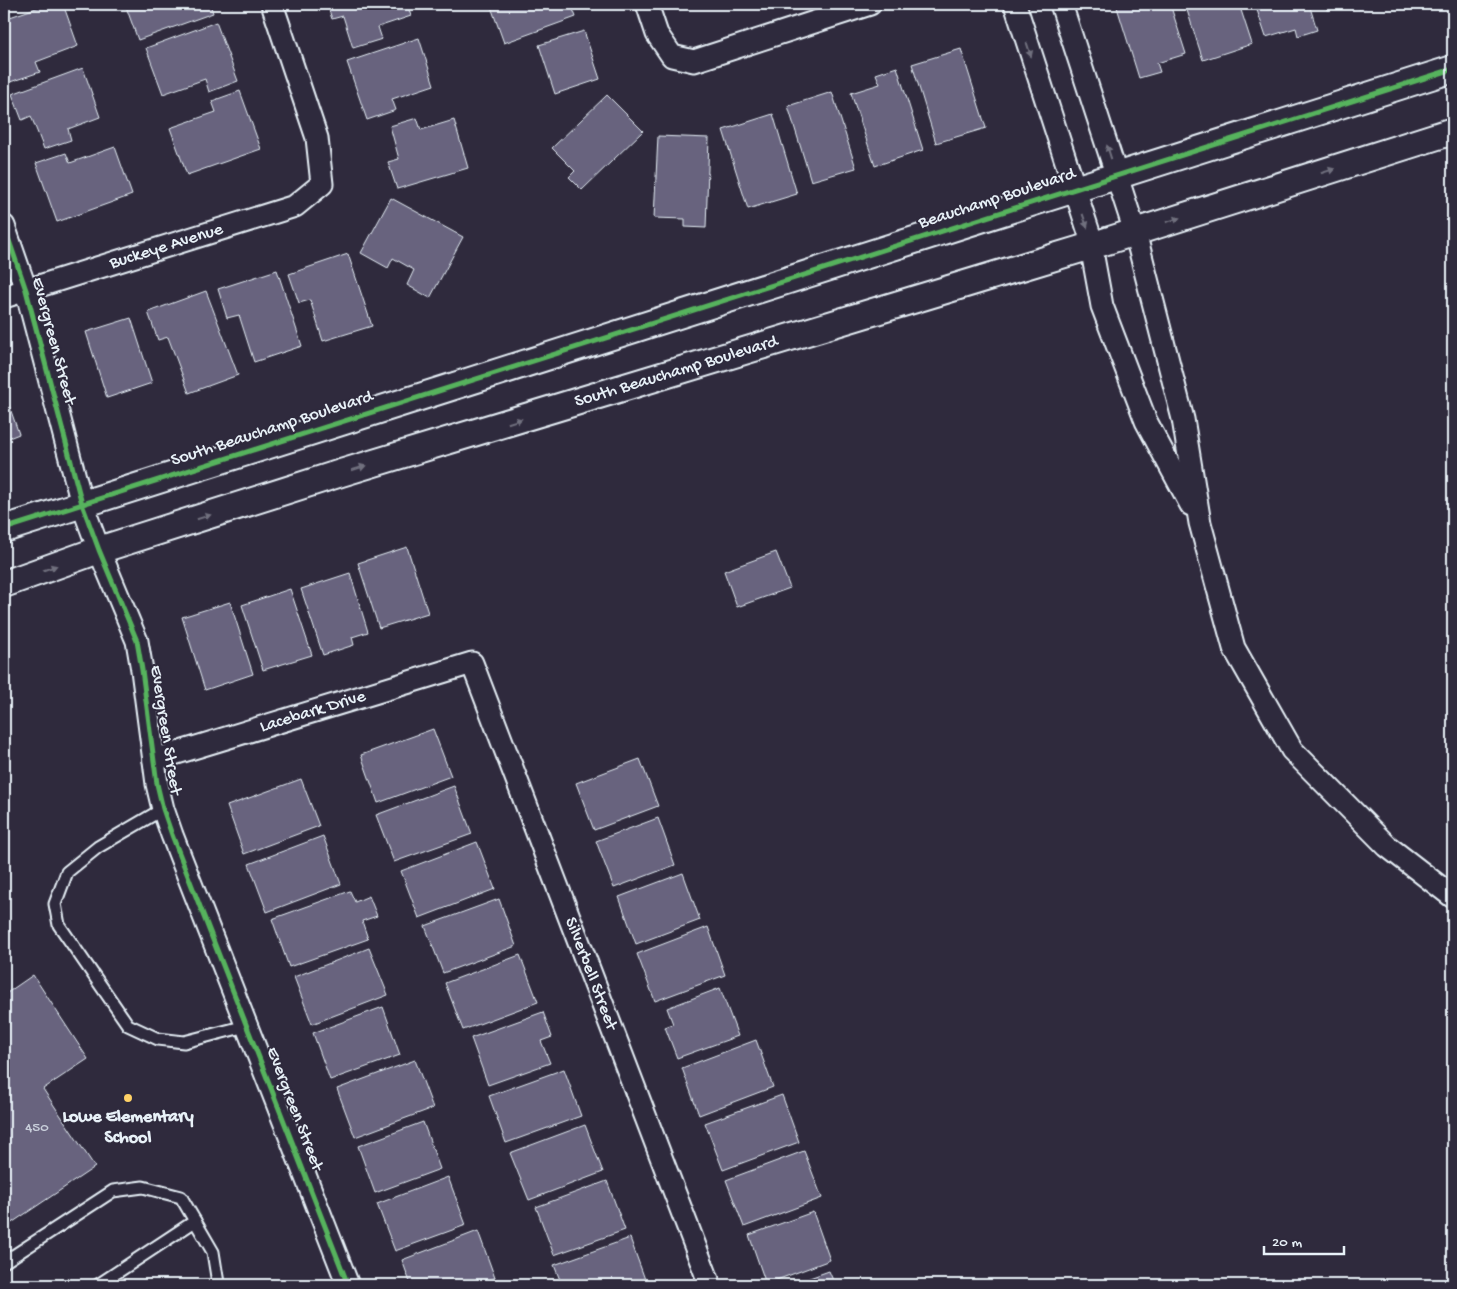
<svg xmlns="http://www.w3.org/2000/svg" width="1457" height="1289" viewBox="0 0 1457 1289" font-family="'Gochi Hand',sans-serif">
<rect width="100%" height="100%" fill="#2f2a3d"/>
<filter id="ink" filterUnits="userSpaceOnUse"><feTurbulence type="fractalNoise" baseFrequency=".02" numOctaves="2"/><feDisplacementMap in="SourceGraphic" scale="10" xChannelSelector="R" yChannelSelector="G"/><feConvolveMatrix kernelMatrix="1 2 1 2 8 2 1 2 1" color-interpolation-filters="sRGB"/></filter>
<g filter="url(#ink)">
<!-- building -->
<g fill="#67647e" stroke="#e8f1f8">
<path d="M 4,4 L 14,4 L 4,8 Z"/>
<path d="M 48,4 L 63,4 L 78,46 L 36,62 L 40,72 L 10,82 L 4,64 L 4,19 Z"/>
<path d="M 125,4 L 210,4 L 213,13 L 138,40 Z"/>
<path d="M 327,4 L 407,4 L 411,16 L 378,27 L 382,39 L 353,48 L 343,16 L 332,19 Z"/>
<path d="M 490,4 L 571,4 L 576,17 L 504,43 Z"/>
<path d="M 1116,4 L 1170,4 L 1186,54 L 1157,63 L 1160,72 L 1139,78 Z"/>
<path d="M 1185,4 L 1239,4 L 1252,44 L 1203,60 Z"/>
<path d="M 1255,4 L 1309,4 L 1317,30 L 1298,36 L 1296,28 L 1266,37 Z"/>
<path d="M 1325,4 L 1347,4 L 1327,10 Z"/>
<path d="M 1357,4 L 1375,4 L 1359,9 Z"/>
<path d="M 216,22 L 238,81 L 209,92 L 205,79 L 163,94 L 146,48 Z"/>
<path d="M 584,31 L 600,79 L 555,94 L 539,45 Z"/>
<path d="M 419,38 L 434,85 L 392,99 L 396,110 L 367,120 L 347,62 Z"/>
<path d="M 961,49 L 986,128 L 936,143 L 912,64 Z"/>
<path d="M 897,67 L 923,150 L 875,166 L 851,93 L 880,84 L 876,74 Z"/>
<path d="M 83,68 L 100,117 L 68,129 L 71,140 L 44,149 L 31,116 L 22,120 L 12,94 Z"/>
<path d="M 240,91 L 261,149 L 187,175 L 170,128 L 216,112 L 212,101 Z"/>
<path d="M 832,92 L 856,168 L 811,181 L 788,106 Z"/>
<path d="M 607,95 L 643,131 L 582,190 L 569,177 L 575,171 L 552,148 Z"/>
<path d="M 773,114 L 797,194 L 748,209 L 723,130 Z"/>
<path d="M 417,118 L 421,130 L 454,120 L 468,168 L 397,189 L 388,162 L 399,159 L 390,126 Z"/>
<path d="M 658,136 L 709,138 L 706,228 L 685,227 L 685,219 L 654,218 Z"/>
<path d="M 115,147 L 132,195 L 57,222 L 36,163 L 66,153 L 70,163 Z"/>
<path d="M 391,198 L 463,237 L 430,298 L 407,285 L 414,270 L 393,258 L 388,268 L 361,253 Z"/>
<path d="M 348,254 L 372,326 L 323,341 L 310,300 L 299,303 L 289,274 Z"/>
<path d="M 277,270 L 302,346 L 254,362 L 239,315 L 227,318 L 218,289 Z"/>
<path d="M 206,291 L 238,375 L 189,393 L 168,337 L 158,340 L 148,312 Z"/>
<path d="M 131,318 L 152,383 L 107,398 L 86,332 Z"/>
<path d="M 4,391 L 19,434 L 4,440 Z"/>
<path d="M 407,547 L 428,613 L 379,628 L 358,563 Z"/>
<path d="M 776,552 L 790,588 L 737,607 L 724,571 Z"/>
<path d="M 350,573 L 368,632 L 352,637 L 354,645 L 323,655 L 301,589 Z"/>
<path d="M 290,589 L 312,655 L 263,670 L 242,605 Z"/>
<path d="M 230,602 L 253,674 L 205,690 L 182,617 Z"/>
<path d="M 433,729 L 451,776 L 378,803 L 361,755 Z"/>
<path d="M 640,759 L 658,806 L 594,830 L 576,783 Z"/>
<path d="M 301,779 L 319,826 L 244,854 L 227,806 Z"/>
<path d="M 454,786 L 472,834 L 394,862 L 376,815 Z"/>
<path d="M 658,818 L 675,865 L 614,888 L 596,841 Z"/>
<path d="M 323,836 L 341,884 L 267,912 L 249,864 Z"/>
<path d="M 477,842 L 495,889 L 419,918 L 401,871 Z"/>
<path d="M 683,873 L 700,920 L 636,944 L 619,897 Z"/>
<path d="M 350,891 L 355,902 L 369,896 L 377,916 L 362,921 L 368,939 L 289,967 L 272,919 Z"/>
<path d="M 499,899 L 516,946 L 443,973 L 425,926 Z"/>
<path d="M 708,927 L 725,975 L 655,1001 L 637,954 Z"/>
<path d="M 369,948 L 388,995 L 312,1024 L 294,977 Z"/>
<path d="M 520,955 L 538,1002 L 463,1030 L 445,983 Z"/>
<path d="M 33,975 L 88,1059 L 43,1089 L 95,1167 L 7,1226 L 4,1221 L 4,995 Z"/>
<path d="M 720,988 L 738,1036 L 677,1058 L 665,1027 L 673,1024 L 667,1008 Z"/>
<path d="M 383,1007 L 400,1055 L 330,1080 L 313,1033 Z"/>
<path d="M 543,1012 L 552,1037 L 541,1041 L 550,1063 L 488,1085 L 471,1038 Z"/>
<path d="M 756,1040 L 773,1087 L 699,1115 L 682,1068 Z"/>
<path d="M 415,1060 L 433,1108 L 355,1137 L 337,1089 Z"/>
<path d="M 564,1069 L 581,1116 L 506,1143 L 489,1096 Z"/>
<path d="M 782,1095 L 799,1142 L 723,1170 L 705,1123 Z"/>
<path d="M 423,1122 L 440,1169 L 375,1193 L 358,1146 Z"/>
<path d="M 585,1125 L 603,1172 L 529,1200 L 510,1153 Z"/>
<path d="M 804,1151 L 822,1198 L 744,1227 L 726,1180 Z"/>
<path d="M 448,1177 L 466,1225 L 395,1251 L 377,1204 Z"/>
<path d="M 607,1181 L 625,1230 L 554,1255 L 536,1207 Z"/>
<path d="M 813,1212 L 830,1260 L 766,1284 L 749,1235 Z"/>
<path d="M 478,1231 L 495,1278 L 476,1285 L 411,1285 L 402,1260 Z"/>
<path d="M 630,1238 L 647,1285 L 562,1285 L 554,1265 Z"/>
<path d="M 829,1271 L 835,1285 L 790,1285 Z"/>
</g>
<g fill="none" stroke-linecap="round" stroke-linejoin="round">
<defs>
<g id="service">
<path d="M 163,809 L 98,847 L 67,872 L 55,904 L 59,925 L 128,1025 L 158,1039 L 184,1042 L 246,1026"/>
<path d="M 4,1262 L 113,1191 L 143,1187 L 181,1197 L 213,1252 L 218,1283 L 217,1285"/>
<path d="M 98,1285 L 195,1221"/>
</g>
<g id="minor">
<path d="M 647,4 L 657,34 L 672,56 L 694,61 L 870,4"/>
<path d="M 1015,4 L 1093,245"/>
<path d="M 1061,4 L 1135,232 L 1183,419 L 1200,523 L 1234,648 L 1292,750 L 1387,846 L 1453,897"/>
<path d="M 4,226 L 26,290 L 82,504 L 99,550 L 137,641 L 142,670 L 157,784 L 163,809 L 172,835 L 348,1285"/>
<path d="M 1091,246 L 1102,306 L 1146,421 L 1191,505"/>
<path id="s1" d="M 4,297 L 295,206 L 322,184 L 317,138 L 272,4"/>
<path id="s2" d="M 154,760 L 472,663 L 710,1285"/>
</g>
<g id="tertiary">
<path d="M 4,529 L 1453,69"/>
<path id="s3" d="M 4,584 L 99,550 L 341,473 L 1091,246 L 1453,131"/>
</g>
</defs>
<!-- service casing -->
<use href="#service" stroke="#e8f1f8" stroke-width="15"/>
<!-- minor casing -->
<use href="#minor" stroke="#e8f1f8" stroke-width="25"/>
<!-- tertiary casing -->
<use href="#tertiary" stroke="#e8f1f8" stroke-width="30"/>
<!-- service -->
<use href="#service" stroke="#2f2a3d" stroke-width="11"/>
<!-- minor -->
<use href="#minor" stroke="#2f2a3d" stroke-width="21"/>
<!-- tertiary -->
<use href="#tertiary" stroke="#2f2a3d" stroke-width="26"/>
<defs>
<g id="cycleway">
<path d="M 4,226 L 26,290 L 82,504 L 99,550 L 137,641 L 142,670 L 157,784 L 163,809 L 172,835 L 348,1285"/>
<path d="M 4,529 L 1453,69"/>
</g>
</defs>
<!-- cycleway casing -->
<use href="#cycleway" stroke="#2f2a3d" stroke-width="8"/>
<!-- cycleway -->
<use href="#cycleway" stroke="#56b35d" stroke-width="5"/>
</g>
<!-- one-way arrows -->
<defs><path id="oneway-solid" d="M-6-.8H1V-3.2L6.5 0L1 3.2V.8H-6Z" transform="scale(1.25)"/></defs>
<g fill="#70707e">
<use href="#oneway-solid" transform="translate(1029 50) rotate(72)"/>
<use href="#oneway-solid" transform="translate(1109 152) rotate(-108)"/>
<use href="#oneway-solid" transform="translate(1328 171) rotate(-18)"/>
<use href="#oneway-solid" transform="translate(1173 220) rotate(-18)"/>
<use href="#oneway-solid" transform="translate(1085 221) rotate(71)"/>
<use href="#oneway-solid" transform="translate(515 421) rotate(-17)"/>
<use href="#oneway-solid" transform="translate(359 468) rotate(-17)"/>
<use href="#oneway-solid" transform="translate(204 517) rotate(-18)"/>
<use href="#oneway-solid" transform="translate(50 568) rotate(-19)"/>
</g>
</g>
<!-- markers -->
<circle fill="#ffd166" stroke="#2f2a3d" stroke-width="2" cx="128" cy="1098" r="5"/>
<g text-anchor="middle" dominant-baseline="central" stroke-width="4" stroke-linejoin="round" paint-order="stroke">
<!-- number labels -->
<g font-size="15" fill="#c8ceda">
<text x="37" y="1128">450</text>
</g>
<!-- street labels -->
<g font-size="18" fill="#e8f1f8" stroke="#2f2a3d">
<text transform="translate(997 199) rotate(-18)">Beauchamp Boulevard</text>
<text stroke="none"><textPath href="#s1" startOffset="170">Buckeye Avenue</textPath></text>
<text transform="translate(53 341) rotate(75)">Evergreen Street</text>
<text stroke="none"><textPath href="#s3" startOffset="705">South Beauchamp Boulevard</textPath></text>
<text transform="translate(272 429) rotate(-18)">South Beauchamp Boulevard</text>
<text stroke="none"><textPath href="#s2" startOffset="166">Lacebark Drive</textPath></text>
<text transform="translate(165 730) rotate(81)">Evergreen Street</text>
<text stroke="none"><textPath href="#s2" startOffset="665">Silverbell Street</textPath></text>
<text transform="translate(294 1109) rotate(69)">Evergreen Street</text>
</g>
<!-- poi labels -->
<g font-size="18" font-weight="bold" fill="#e8f1f8" stroke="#2f2a3d">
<text x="128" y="1117">Lowe Elementary<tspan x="128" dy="21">School</tspan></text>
</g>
</g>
<!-- margin -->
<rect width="1457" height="1289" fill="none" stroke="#2f2a3d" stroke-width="20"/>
<rect x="10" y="10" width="1437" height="1269" fill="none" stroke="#e8f1f8" stroke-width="2" filter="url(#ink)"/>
<!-- scale -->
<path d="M1264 1246v8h80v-8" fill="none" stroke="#e8f1f8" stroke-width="2.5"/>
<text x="1272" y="1246" font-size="15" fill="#e8f1f8" stroke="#2f2a3d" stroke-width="4" paint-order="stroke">20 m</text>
</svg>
